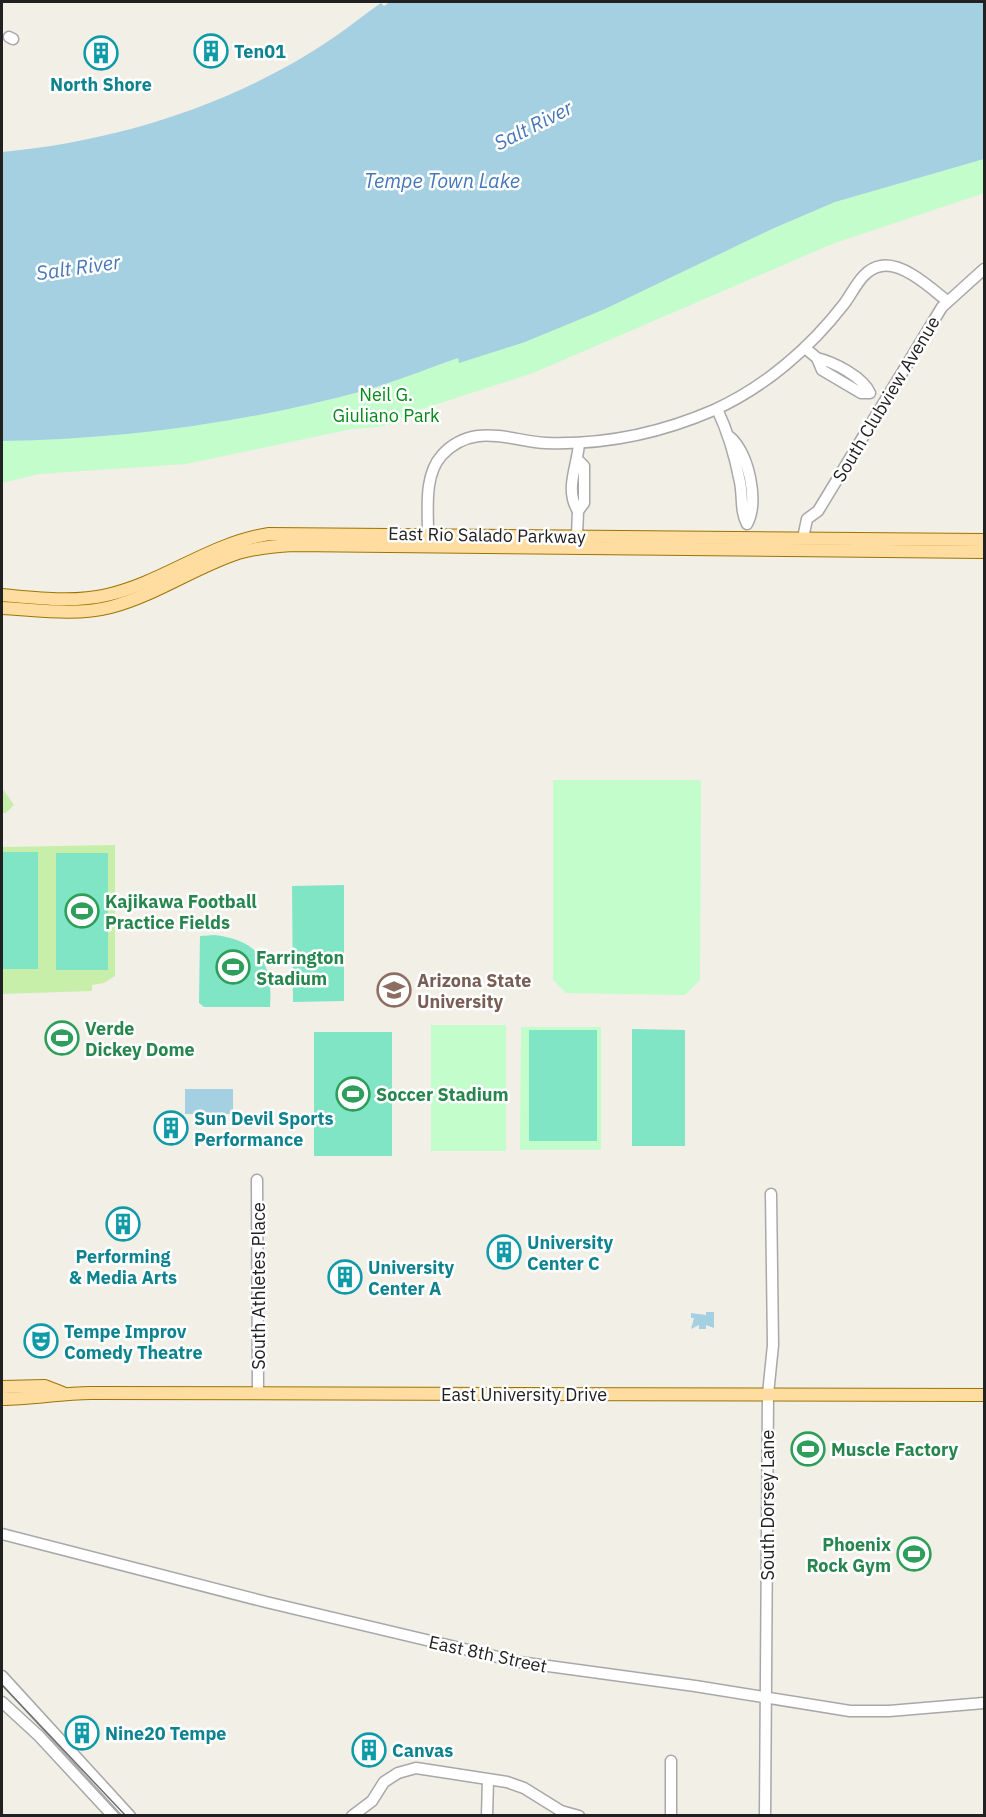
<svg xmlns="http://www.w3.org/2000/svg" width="986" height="1817" viewBox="0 0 986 1817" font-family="'IBM Plex Sans',sans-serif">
<rect width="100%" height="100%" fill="#f2efe7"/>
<!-- grass -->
<g fill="#c7efaa">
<path d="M 2,788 L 14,805 L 6,813 L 2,813 Z"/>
<path d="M 115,845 L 115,976 L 104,983 L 92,985 L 92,991 L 2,994 L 2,847 Z"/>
</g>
<!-- park -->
<g fill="#c2fdcb">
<path d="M 984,159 L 984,193 L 832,244 L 533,373 L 406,414 C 388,431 369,426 347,430 L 186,464 L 39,474 L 2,483 L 2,441 C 123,439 246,423 363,391 C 395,382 427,369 458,358 L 459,362 L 525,342 L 605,309 L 772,229 L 835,202 Z"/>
<path d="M 553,780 L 701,780 L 700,980 L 685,995 L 566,993 L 553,980 Z"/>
<rect x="431" y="1025" width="75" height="126"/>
<path d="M 521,1027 L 601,1027 L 601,1150 L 520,1150 Z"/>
</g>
<!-- pitch -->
<g fill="#80e5c5">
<rect x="2" y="852" width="36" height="117"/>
<rect x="56" y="853" width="52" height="117"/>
<path d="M 344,885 L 344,1001 L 293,1002 L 292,886 Z"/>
<path d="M 215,935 C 260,941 273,964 270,1007 L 204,1007 L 199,1003 L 200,936 Z"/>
<path d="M 632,1029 L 685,1030 L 685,1146 L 632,1146 Z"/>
<rect x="529" y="1030" width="68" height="111"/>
<rect x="314" y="1032" width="78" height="124"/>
</g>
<!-- water -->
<g fill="#a5d0e2">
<path d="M 390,2 L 984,2 L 984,159 L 835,202 L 772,229 L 605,309 L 525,342 L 459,363 L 458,358 C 426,369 395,382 363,391 C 245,423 123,439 2,441 L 2,152 C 118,141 236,104 333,38 C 349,27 365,14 381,3 L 384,6 Z"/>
<rect x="185" y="1089" width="48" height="25"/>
<path d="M 706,1312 L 714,1312 L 714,1328 L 706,1325 L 706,1329 L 699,1329 L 699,1325 L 691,1329 L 694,1318 L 691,1318 L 691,1313 L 706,1315 Z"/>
</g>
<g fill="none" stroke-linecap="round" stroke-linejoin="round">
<defs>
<g id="minor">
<path d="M 9,37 L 13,39"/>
<path d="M 805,348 L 817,358 L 822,370 L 861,393 L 870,393 C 863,377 834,362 817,358"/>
<path d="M 717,409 C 728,432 735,456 740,482 C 743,496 740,511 747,524 C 759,502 749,453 730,437"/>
<path d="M 578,460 L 584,466 L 584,503 L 578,511 C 564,489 578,465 579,443"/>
<path d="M 577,536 L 578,511"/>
<path d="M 803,538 L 807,519 L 818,511 L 942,307 L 984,269"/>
<path d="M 428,543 C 429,515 422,477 442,455 C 452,444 464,438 478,436 C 500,433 524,442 546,443 C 604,445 661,433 714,410 C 765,387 810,348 844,304 C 854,291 862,269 881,266 C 903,262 931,288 947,301"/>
<path d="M 257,1180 L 258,1393"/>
<path d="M 2,1534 L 266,1602 L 519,1662 L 695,1686 L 850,1711 L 889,1711 L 984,1703"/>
<path d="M 2,1676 L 130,1816"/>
<path d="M 2,1702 L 39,1736 L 113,1816"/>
<path d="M 671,1761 L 671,1816"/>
<path d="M 352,1816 L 372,1801 L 384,1782 L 398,1773 L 416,1768 L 507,1782 L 524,1788 L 561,1811 L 579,1816"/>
<path d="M 487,1816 L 488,1780"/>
<path d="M 765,1816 L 768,1394 L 773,1345 L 771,1194"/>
</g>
<g id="major">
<path d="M 2,595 C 36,598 73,603 107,595 C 164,582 210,543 269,534 L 984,540"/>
<path d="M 2,608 C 38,610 76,616 111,607 C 156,595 195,567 238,553 C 256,548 274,546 293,545 L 984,552"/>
<path d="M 2,1387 L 45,1386 L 63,1393"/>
<path d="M 2,1399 C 32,1399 61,1393 91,1393 L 984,1395"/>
</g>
</defs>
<!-- minor casing -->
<use href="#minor" stroke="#a8a8a8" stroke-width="13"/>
<!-- major casing -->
<use href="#major" stroke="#9e7400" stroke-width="14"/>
<!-- minor -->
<use href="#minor" stroke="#fff" stroke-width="10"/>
<!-- major -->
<use href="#major" stroke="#ffdc9f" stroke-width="12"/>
<!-- tram -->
<path stroke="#6f6f6f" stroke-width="1.5" d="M 2,1685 L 126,1816"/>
</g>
<!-- icons -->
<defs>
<symbol id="building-ring" viewBox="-11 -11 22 22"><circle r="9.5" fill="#fff" stroke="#0f9aa8" stroke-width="1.5"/><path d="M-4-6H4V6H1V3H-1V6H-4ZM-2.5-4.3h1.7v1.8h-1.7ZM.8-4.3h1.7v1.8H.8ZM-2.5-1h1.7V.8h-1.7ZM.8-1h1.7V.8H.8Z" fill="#0f9aa8"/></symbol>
<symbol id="stadium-ring" viewBox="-11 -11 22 22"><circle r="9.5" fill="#fff" stroke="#2e9e5b" stroke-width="1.5"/><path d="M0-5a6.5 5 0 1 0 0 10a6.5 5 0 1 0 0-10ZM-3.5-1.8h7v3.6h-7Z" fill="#2e9e5b"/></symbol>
<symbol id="university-ring" viewBox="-11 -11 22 22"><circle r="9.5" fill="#fff" stroke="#8d6e63" stroke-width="1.5"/><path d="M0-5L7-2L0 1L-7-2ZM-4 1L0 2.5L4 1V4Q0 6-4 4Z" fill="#8d6e63"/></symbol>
<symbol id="theatre-ring" viewBox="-11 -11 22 22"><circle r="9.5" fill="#fff" stroke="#0f9aa8" stroke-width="1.5"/><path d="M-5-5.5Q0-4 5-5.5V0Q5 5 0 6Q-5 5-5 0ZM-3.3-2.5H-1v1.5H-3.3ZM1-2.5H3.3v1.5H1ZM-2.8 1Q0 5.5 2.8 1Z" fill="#0f9aa8"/></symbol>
</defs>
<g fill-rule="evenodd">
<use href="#building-ring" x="192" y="32" width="38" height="38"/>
<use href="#building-ring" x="82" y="34" width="38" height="38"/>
<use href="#stadium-ring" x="63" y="892" width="38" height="38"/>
<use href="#stadium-ring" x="214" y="948" width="38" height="38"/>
<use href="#university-ring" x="375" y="971" width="38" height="38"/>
<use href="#stadium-ring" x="43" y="1019" width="38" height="38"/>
<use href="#stadium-ring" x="334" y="1075" width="38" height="38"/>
<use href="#building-ring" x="152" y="1109" width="38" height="38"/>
<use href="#building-ring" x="104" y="1205" width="38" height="38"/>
<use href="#building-ring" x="485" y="1233" width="38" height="38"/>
<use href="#building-ring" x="326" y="1258" width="38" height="38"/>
<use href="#theatre-ring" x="22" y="1322" width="38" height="38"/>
<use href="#stadium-ring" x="789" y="1430" width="38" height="38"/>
<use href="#stadium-ring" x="895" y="1535" width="38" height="38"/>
<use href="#building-ring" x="63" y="1714" width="38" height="38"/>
<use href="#building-ring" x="350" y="1731" width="38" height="38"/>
</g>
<g text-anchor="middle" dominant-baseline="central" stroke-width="5" stroke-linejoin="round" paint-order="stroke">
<!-- culture labels -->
<g font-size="18" font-weight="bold" fill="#0d838f" stroke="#fff" text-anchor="start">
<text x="234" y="51">Ten01</text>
<text x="101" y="84" text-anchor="middle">North Shore</text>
<text x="194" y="1118">Sun Devil Sports<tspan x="194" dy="21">Performance</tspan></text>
<text x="527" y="1242">University<tspan x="527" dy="21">Center C</tspan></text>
<text x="123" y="1256" text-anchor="middle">Performing<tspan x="123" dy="21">&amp; Media Arts</tspan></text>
<text x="368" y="1267">University<tspan x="368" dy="21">Center A</tspan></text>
<text x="64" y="1331">Tempe Improv<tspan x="64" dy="21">Comedy Theatre</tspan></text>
<text x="105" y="1733">Nine20 Tempe</text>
<text x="392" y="1750">Canvas</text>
</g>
<!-- park labels -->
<g font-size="18" fill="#048a18" stroke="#fff">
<text x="386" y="394">Neil G.<tspan x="386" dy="21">Giuliano Park</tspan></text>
</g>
<!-- street labels -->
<g font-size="18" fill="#212121" stroke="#fff">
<text transform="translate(886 399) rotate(-59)">South Clubview Avenue</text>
<text transform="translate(487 535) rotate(1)">East Rio Salado Parkway</text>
<text transform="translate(258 1286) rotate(-90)">South Athletes Place</text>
<text x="524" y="1394">East University Drive</text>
<text transform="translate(767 1505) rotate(-90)">South Dorsey Lane</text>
<text transform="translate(488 1654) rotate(12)">East 8th Street</text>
</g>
<!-- leisure labels -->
<g font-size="18" font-weight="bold" fill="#27864d" stroke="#fff" text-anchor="start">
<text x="105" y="901">Kajikawa Football<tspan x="105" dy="21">Practice Fields</tspan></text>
<text x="256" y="957">Farrington<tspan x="256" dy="21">Stadium</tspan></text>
<text x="85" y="1028">Verde<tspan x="85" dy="21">Dickey Dome</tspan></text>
<text x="376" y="1094">Soccer Stadium</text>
<text x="831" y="1449">Muscle Factory</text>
<text x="891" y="1544" text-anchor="end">Phoenix<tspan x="891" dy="21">Rock Gym</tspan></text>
</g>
<!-- education labels -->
<g font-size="18" font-weight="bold" fill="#785e54" stroke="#fff" text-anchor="start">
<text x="417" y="980">Arizona State<tspan x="417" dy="21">University</tspan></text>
</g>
<!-- water labels -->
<g font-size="20" font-style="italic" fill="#4577b9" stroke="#fff">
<text transform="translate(533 125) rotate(-27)">Salt River</text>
<text x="442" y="180">Tempe Town Lake</text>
<text transform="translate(78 267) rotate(-8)">Salt River</text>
</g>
</g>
<!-- border -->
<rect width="986" height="1817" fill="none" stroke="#212121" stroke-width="6"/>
</svg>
